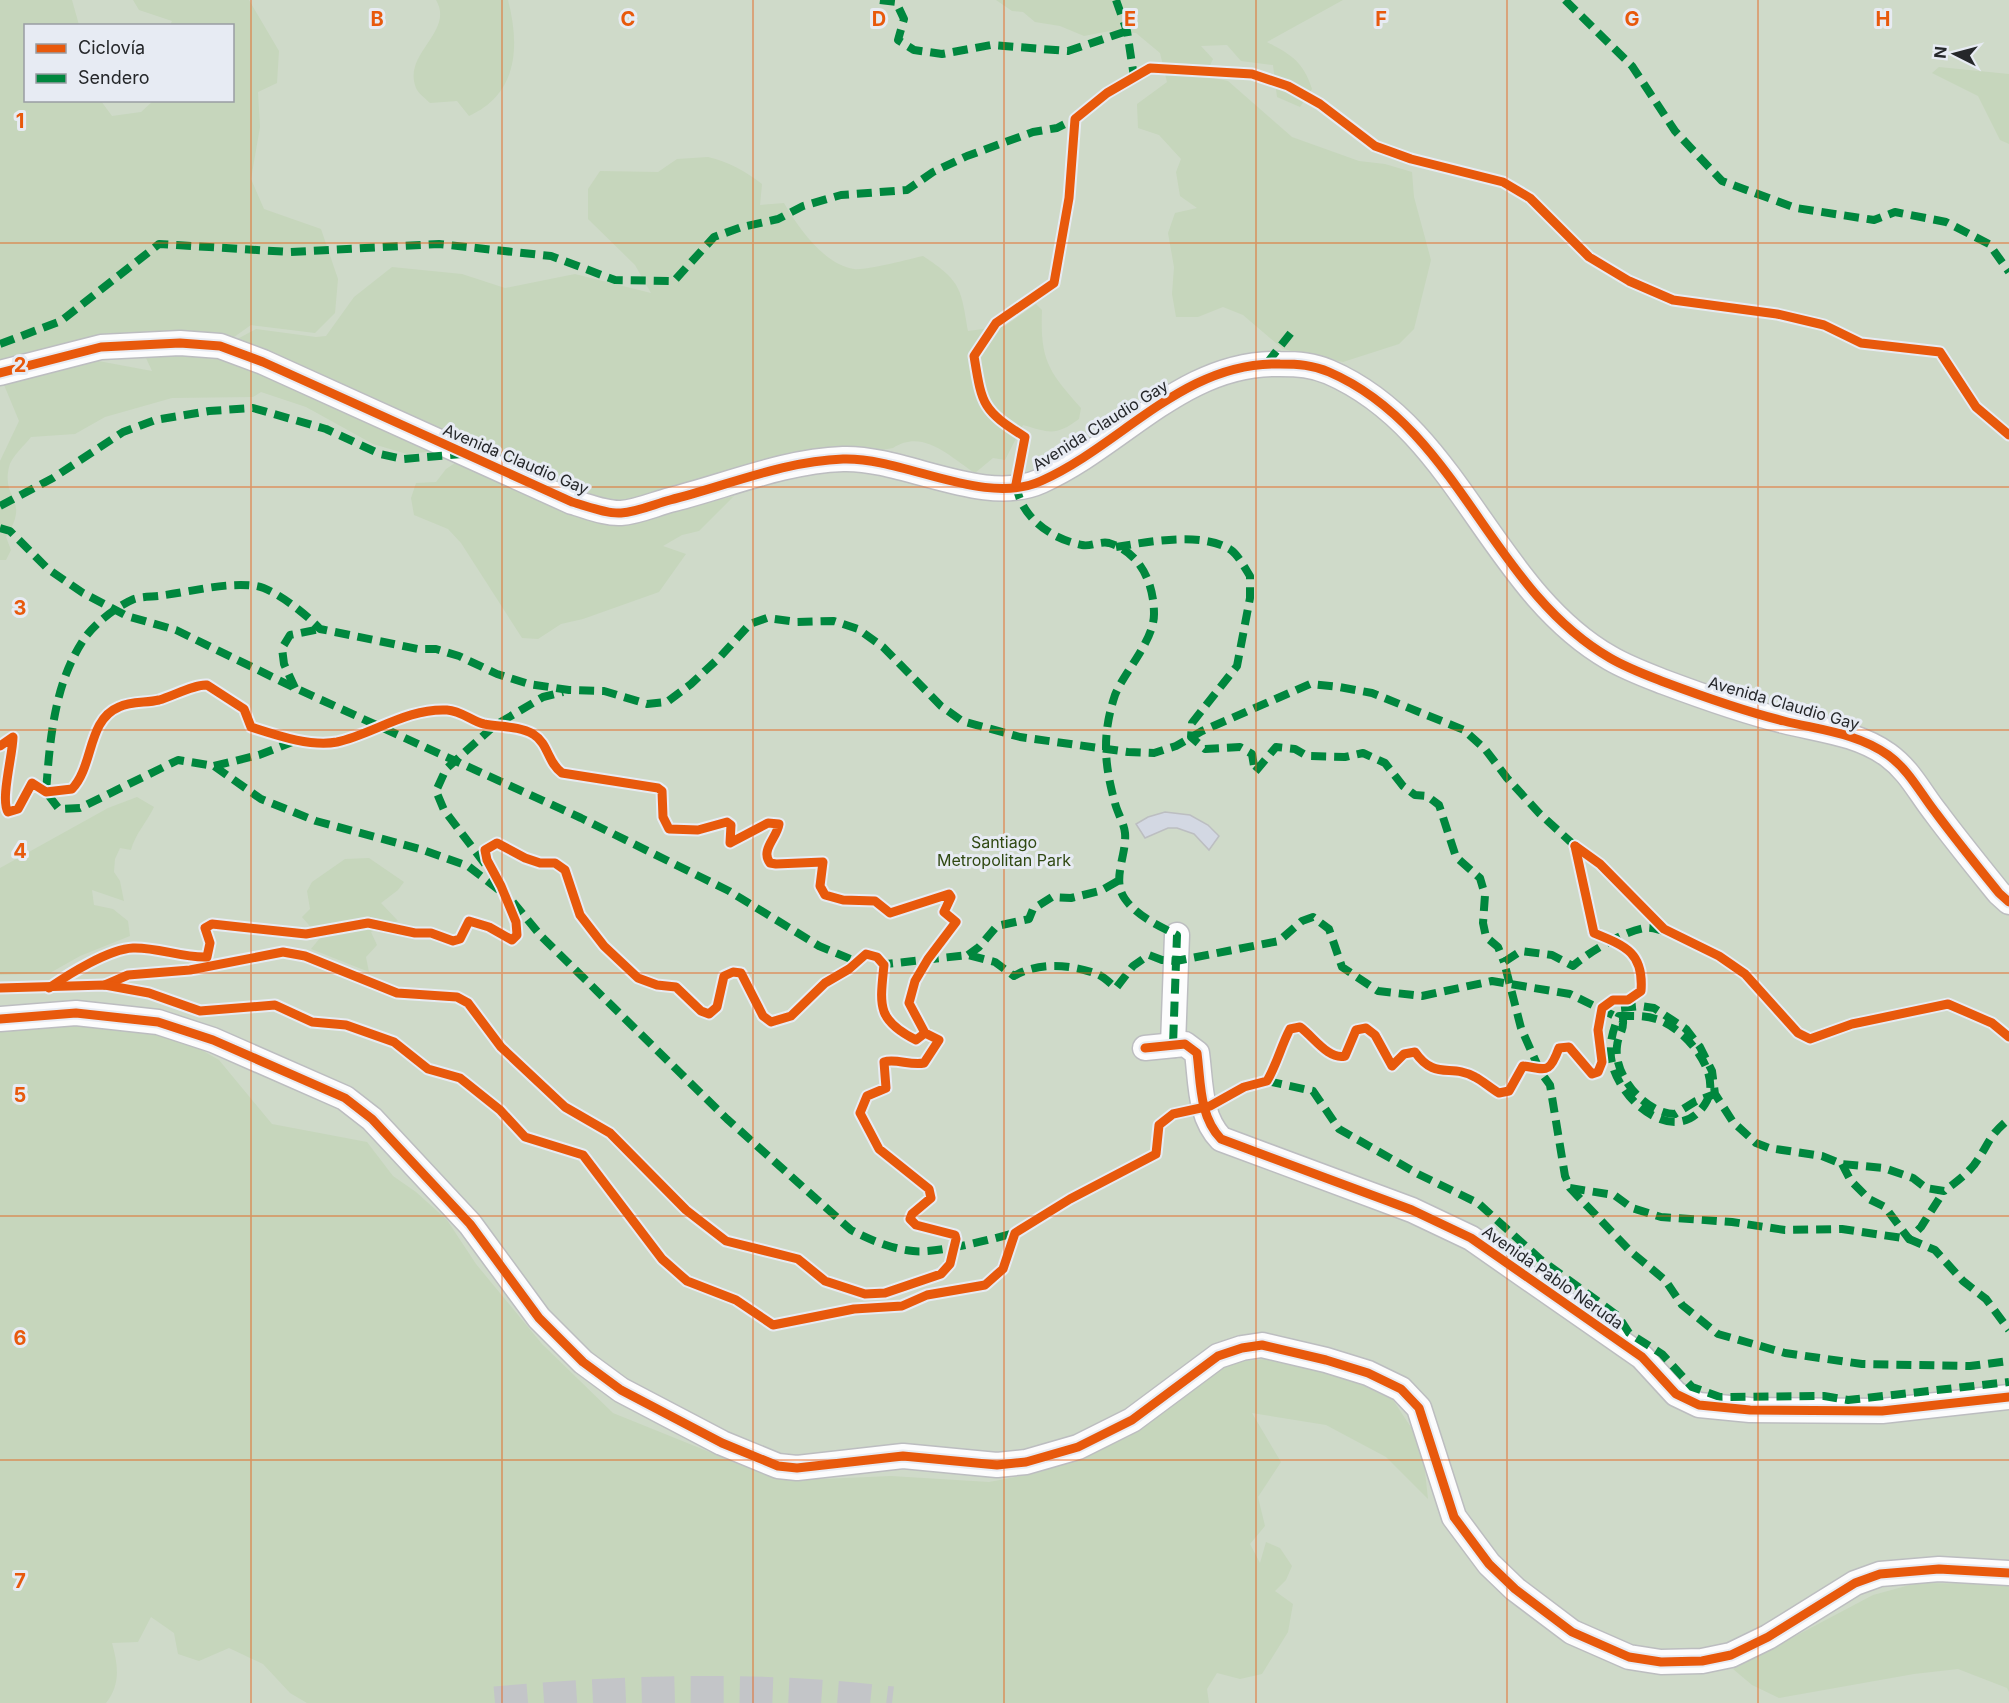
<svg xmlns="http://www.w3.org/2000/svg" width="2009" height="1703" viewBox="0 0 2009 1703" font-family="Inter,sans-serif">
<rect width="100%" height="100%" fill="#eaecf0"/>
<!-- green -->
<path fill="#cfdac9" fill-rule="evenodd" d="M 0,0 L 2009,0 L 2009,1703 L 0,1703 ZM 26,26 L 232,26 L 232,100 L 26,100 Z"/>
<!-- forest -->
<g fill="#c6d6bc">
<path d="M 0,0 L 72,0 L 79,25 L 26,26 L 26,100 L 101,101 L 112,116 L 141,112 L 153,101 L 232,100 L 232,26 L 170,25 L 172,21 L 139,10 L 133,0 L 249,0 L 279,51 L 277,83 L 258,92 L 260,127 L 251,179 L 264,209 L 321,229 L 338,279 L 335,313 L 315,333 L 251,325 L 227,342 L 0,366 Z"/>
<path d="M 436,0 L 508,0 C 520,46 518,94 469,116 L 457,101 L 430,103 C 426,99 418,93 416,88 C 402,53 455,32 436,0 Z"/>
<path d="M 996,0 L 1343,0 L 1267,42 C 1291,55 1303,61 1312,89 L 1300,107 L 1277,97 L 1273,65 L 1241,61 L 1227,45 L 1201,46 L 1213,59 L 1205,76 L 1228,81 L 1292,137 L 1359,161 L 1385,164 L 1412,172 L 1414,197 L 1431,260 L 1414,329 L 1399,344 L 1343,362 L 1313,356 L 1283,349 L 1243,315 L 1223,307 L 1198,317 L 1176,317 L 1172,294 L 1174,267 L 1168,233 L 1175,213 L 1197,208 L 1180,196 L 1176,172 L 1181,159 L 1159,135 L 1138,128 L 1137,104 L 1167,82 L 1160,53 L 1136,33 L 1110,31 L 1084,36 L 1060,26 L 1035,22 L 1023,12 L 1012,11 Z"/>
<path d="M 1939,67 L 2009,74 L 2009,144 L 2000,140 L 1978,96 L 1932,73 Z"/>
<path d="M 708,157 C 729,162 745,171 762,184 L 760,205 L 784,203 C 798,227 823,264 854,269 C 864,271 910,259 923,256 C 961,281 961,288 968,331 L 1005,326 L 1036,304 L 1042,310 C 1040,360 1048,371 1081,408 L 1079,419 C 1056,436 1050,433 1023,425 L 1005,460 L 993,458 L 975,473 C 950,457 923,428 893,448 L 663,489 L 621,503 L 575,495 L 228,344 L 256,329 L 316,337 L 326,336 L 354,297 L 392,267 L 462,274 L 505,288 L 575,274 L 651,293 L 635,265 L 588,219 L 588,189 L 600,171 L 658,172 L 677,159 Z"/>
<path d="M 193,352 L 219,355 L 445,450 L 407,454 L 373,444 L 306,407 L 261,392 L 253,397 L 172,398 L 105,417 L 75,434 L 31,437 C 25,445 11,457 9,467 C 1,501 31,498 6,537 L 11,550 L 6,560 L 0,560 L 0,461 L 19,421 L 2,380 L 93,360 L 152,371 L 146,358 Z"/>
<path d="M 458,461 L 621,525 L 734,496 L 699,531 L 682,535 L 663,546 L 686,554 L 659,592 L 583,619 L 561,624 L 538,639 L 522,638 L 461,543 L 448,529 L 414,515 L 411,498 L 416,483 L 436,482 L 446,469 Z"/>
<path d="M 137,797 L 154,807 C 147,822 135,834 131,850 L 120,848 L 115,859 L 114,872 L 120,881 L 124,901 L 92,890 L 94,905 L 113,909 L 128,921 L 130,936 L 80,956 L 50,973 L 0,975 L 0,868 L 108,808 Z"/>
<path d="M 369,858 L 404,882 L 398,890 L 381,903 L 398,921 L 371,932 L 377,945 L 366,957 L 369,972 L 311,949 L 320,938 L 302,917 L 310,909 L 307,891 L 312,882 L 345,859 Z"/>
<path d="M 111,1021 L 186,1041 L 219,1060 L 272,1124 L 367,1142 L 393,1176 L 416,1192 L 447,1220 L 476,1264 L 542,1344 L 613,1413 L 769,1476 L 822,1479 L 891,1476 L 989,1482 L 1036,1473 L 1129,1437 L 1220,1364 L 1271,1358 L 1351,1380 L 1393,1400 L 1422,1444 L 1428,1499 L 1386,1457 L 1326,1425 L 1252,1413 L 1281,1462 L 1258,1497 L 1265,1526 L 1250,1544 L 1260,1563 L 1266,1542 L 1280,1548 L 1292,1566 L 1286,1580 L 1275,1591 L 1293,1604 L 1288,1632 L 1262,1674 L 1240,1679 L 1217,1673 L 1207,1689 L 1209,1703 L 307,1703 L 290,1693 L 263,1664 L 229,1648 L 199,1661 L 178,1654 L 174,1633 L 151,1617 L 138,1642 L 112,1643 C 118,1665 121,1684 106,1703 L 0,1703 L 0,1030 Z"/>
<path d="M 1917,1583 L 2009,1584 L 2009,1692 L 2007,1688 L 1958,1669 L 1914,1674 L 1779,1698 L 1752,1685 L 1733,1669 L 1873,1595 Z"/>
</g>
<!-- building -->
<path fill="#d3d8e3" stroke="#bcbec1" stroke-width="1.5" d="M 1165,812 L 1190,815 L 1208,825 L 1219,836 L 1209,850 L 1194,834 L 1177,828 L 1168,828 L 1145,838 L 1136,824 L 1148,817 Z"/>
<g fill="none" stroke-linecap="round" stroke-linejoin="round">
<!-- highway-tunnel -->
<path stroke="#c3c5c8" stroke-width="33" stroke-dasharray="33 16" stroke-linecap="butt" d="M 495,1703 C 627,1691 761,1687 892,1703"/>
<defs>
<g id="street">
<path d="M 0,373 L 101,347 L 180,343 L 220,346 L 263,362 L 572,502 C 587,506 606,514 621,513 C 637,512 655,504 670,500 C 726,486 784,461 843,459 C 904,457 984,507 1041,481 C 1122,445 1184,361 1280,364 C 1298,364 1313,365 1329,372 C 1459,428 1490,589 1610,658 C 1627,668 1646,675 1664,682 C 1704,697 1743,711 1784,721 C 1820,730 1857,733 1888,755 C 1910,771 1920,793 1936,813 C 1956,840 1978,867 1999,893 L 2009,902"/>
<path d="M 0,1019 L 76,1013 L 158,1022 L 213,1040 L 345,1098 L 372,1119 L 470,1224 L 539,1318 L 583,1362 L 621,1390 L 722,1443 L 778,1466 L 797,1468 L 903,1456 L 997,1465 L 1026,1462 L 1078,1447 L 1132,1420 L 1218,1356 L 1242,1348 L 1262,1345 L 1326,1360 L 1368,1373 L 1401,1389 L 1419,1408 L 1454,1517 L 1489,1564 L 1515,1589 L 1572,1632 L 1629,1657 L 1661,1662 L 1702,1661 L 1731,1655 L 1768,1637 L 1855,1583 L 1880,1574 L 1939,1569 L 2009,1573"/>
<path d="M 1173,1045 L 1177,935"/>
<path d="M 1145,1048 L 1185,1044 L 1197,1053 C 1201,1083 1199,1116 1221,1139 L 1412,1210 L 1471,1238 L 1642,1357 L 1676,1394 L 1699,1405 L 1750,1410 L 1882,1411 L 2009,1397"/>
</g>
</defs>
<!-- street casing -->
<use href="#street" stroke="#bcbdc0" stroke-width="27"/>
<!-- street -->
<use href="#street" stroke="#fcfcfd" stroke-width="24"/>
<!-- quiet -->
<g stroke="#00873e" stroke-width="8" stroke-dasharray="15 8" stroke-linecap="butt">
<path d="M 880,0 L 896,2 L 904,19 L 898,40 L 914,50 L 942,54 L 991,45 L 1068,51 L 1127,31"/>
<path d="M 1116,0 L 1127,31 L 1134,77"/>
<path d="M 1565,0 L 1632,66 L 1675,131 L 1722,181 L 1796,208 L 1874,220 L 1895,212 L 1946,222 L 1989,244 L 2009,272"/>
<path d="M 0,344 L 61,321 L 159,244 L 290,252 L 439,244 L 551,256 L 615,280 L 674,281 L 714,237 L 742,227 L 778,219 L 803,206 L 841,195 L 907,190 L 933,172 L 967,156 L 1033,132 L 1057,128 L 1075,119"/>
<path d="M 1267,363 L 1294,329"/>
<path d="M 1016,484 C 1020,517 1051,539 1082,545 C 1090,547 1100,541 1109,543 C 1140,552 1154,583 1154,614 C 1154,641 1124,672 1115,695 C 1102,734 1104,764 1115,803 C 1117,812 1124,823 1125,833 C 1127,855 1111,880 1125,899 C 1137,916 1159,926 1177,935 L 1173,1045"/>
<path d="M 0,506 L 53,478 L 123,432 L 155,420 L 209,411 L 253,408 L 326,429 L 380,454 L 403,459 L 462,454"/>
<path d="M 0,528 L 10,531 L 48,569 L 83,593 L 127,616 L 176,630 L 295,688 L 581,818 L 729,891 L 819,946 L 860,963"/>
<path d="M 1116,547 C 1147,542 1202,531 1231,550 C 1238,555 1245,568 1250,576 L 1250,598 L 1237,666 L 1192,723 L 1191,737 L 1205,749 L 1240,747 L 1252,754 L 1255,772 L 1276,747 L 1295,749 L 1307,756 L 1345,757 L 1363,753 L 1385,763 L 1403,786 L 1415,795 L 1427,796 L 1439,805 L 1456,857 L 1480,878 L 1485,895 L 1483,923 L 1486,937 L 1498,947 L 1504,962"/>
<path d="M 295,688 L 284,664 L 282,648 L 290,635 L 320,629"/>
<path d="M 214,766 L 259,755 L 295,741"/>
<path d="M 485,864 L 444,810 L 436,791 L 446,769 L 494,726 L 543,697 L 563,692"/>
<path d="M 499,890 L 468,866 L 420,849 L 316,821 L 261,799 L 214,766 L 178,760 L 80,808 L 59,809 L 46,792 C 50,739 54,684 84,639 C 94,624 117,606 134,599 C 143,596 155,597 165,595 C 194,591 227,582 256,586 C 275,589 307,615 320,629 L 418,649 L 436,649 L 459,656 L 497,674 L 529,684 L 569,690 L 604,691 L 647,704 L 667,702 L 691,684 L 720,657 L 750,624 L 767,618 L 797,622 L 834,621 L 858,629 L 883,647 L 941,706 L 962,721 L 1020,737 L 1128,752 L 1154,753 L 1176,746 L 1202,731 L 1310,684 L 1339,687 L 1372,693 L 1464,730 L 1485,749 L 1507,778 L 1539,813 L 1575,846"/>
<path d="M 513,902 L 541,936 L 727,1119 L 851,1230 C 870,1240 892,1249 913,1251 C 936,1254 992,1239 1015,1233"/>
<path d="M 1664,931 C 1659,930 1651,927 1645,928 C 1624,931 1589,952 1573,966 L 1552,955 L 1521,951 L 1504,962 L 1521,1028 L 1540,1071 L 1550,1085 L 1565,1176 L 1570,1188 L 1630,1251 L 1665,1280 L 1682,1305 L 1718,1334 L 1785,1353 L 1862,1364 L 1970,1366 L 2009,1361"/>
<path d="M 968,955 L 979,947 L 997,926 L 1029,919 L 1033,909 L 1052,897 L 1071,898 L 1100,891 L 1118,881"/>
<path d="M 878,965 L 968,955 L 995,962 L 1014,976 C 1038,962 1070,964 1097,974 C 1103,976 1110,983 1116,988 L 1133,966 L 1149,955 L 1162,960 L 1176,961 L 1279,941 L 1302,921 L 1313,917 L 1329,929 L 1342,967 L 1378,991 L 1422,996 L 1492,981 L 1570,994 L 1623,1020 C 1624,1031 1618,1035 1617,1046 C 1613,1076 1646,1114 1675,1114 L 1696,1101 L 1715,1094"/>
<path d="M 1621,1008 L 1641,1006 L 1654,1008 L 1686,1029 L 1700,1047 L 1712,1071 L 1715,1094 L 1733,1122 L 1756,1143 L 1769,1148 L 1822,1156 L 1842,1164 L 1884,1168 L 1913,1178 L 1926,1188 L 1944,1191 C 1955,1183 1965,1176 1974,1165 C 1989,1145 1987,1137 2009,1119"/>
<path d="M 1619,1016 C 1632,1016 1644,1015 1656,1019 C 1684,1027 1725,1074 1705,1104 C 1682,1140 1641,1115 1624,1089 C 1607,1065 1607,1042 1619,1016 Z"/>
<path d="M 1267,1081 L 1313,1091 L 1339,1129 L 1418,1174 L 1478,1203 L 1540,1259 L 1618,1316 L 1629,1333 L 1662,1354 L 1692,1387 L 1720,1397 L 1824,1396 L 1848,1400 L 2009,1382"/>
<path d="M 1842,1164 L 1851,1181 L 1869,1199 L 1885,1207 L 1909,1239 L 1921,1227 L 1944,1191"/>
<path d="M 1570,1188 L 1614,1195 L 1632,1208 L 1661,1217 L 1732,1222 L 1785,1230 L 1842,1229 L 1909,1239 L 1935,1250 L 1963,1281 L 1986,1299 L 2009,1330"/>
</g>
<defs>
<g id="cycleway">
<path d="M 0,373 L 101,347 L 180,343 L 220,346 L 263,362 L 572,502 C 587,506 606,514 621,513 C 637,512 655,504 670,500 C 726,486 784,461 843,459 C 904,457 984,507 1041,481 C 1122,445 1184,361 1280,364 C 1298,364 1313,365 1329,372 C 1459,428 1490,589 1610,658 C 1627,668 1646,675 1664,682 C 1704,697 1743,711 1784,721 C 1820,730 1857,733 1888,755 C 1910,771 1920,793 1936,813 C 1956,840 1978,867 1999,893 L 2009,902"/>
<path d="M 1016,484 L 1025,437 C 982,410 982,405 974,356 L 996,323 L 1054,283 L 1069,198 L 1075,119 L 1107,93 L 1150,68 L 1252,74 L 1288,86 L 1320,104 L 1375,146 L 1411,159 L 1503,182 L 1530,198 L 1589,257 L 1629,281 L 1673,300 L 1777,314 L 1824,325 L 1861,343 L 1940,352 L 1976,407 L 2009,435"/>
<path d="M 0,746 L 13,737 C 13,754 0,800 8,812 L 18,809 L 32,783 L 46,792 L 72,789 C 94,766 87,720 119,707 C 131,701 146,703 159,700 C 173,696 195,684 207,685 L 244,709 L 251,727 C 276,735 310,747 337,742 C 373,734 407,708 447,710 C 462,711 471,721 484,724 C 500,727 519,726 533,734 C 549,744 547,762 562,773 L 658,788 L 662,791 L 663,817 L 669,829 L 698,830 L 727,822 L 731,825 L 730,843 L 768,823 L 779,824 C 777,838 760,850 770,863 L 776,864 L 823,862 L 820,886 L 825,895 L 843,900 L 875,901 L 890,913 L 949,894 L 951,897 L 944,912 L 956,922 L 928,959 L 915,981 L 909,1003 L 925,1033 L 939,1040 L 924,1063 C 911,1066 895,1058 884,1062 L 886,1088 L 867,1096 L 860,1113 L 879,1149 L 929,1189 L 931,1198 L 912,1214 L 910,1219 L 916,1225 L 955,1235 L 956,1239 L 950,1264 L 941,1274 L 885,1293 L 865,1294 L 825,1281 L 798,1259 L 726,1241 L 686,1210 L 610,1133 L 565,1107 L 501,1047 L 468,1003 L 457,997 L 397,993 L 305,956 L 283,952 L 190,970 L 128,975 L 105,985"/>
<path d="M 1575,846 L 1600,864 L 1664,929 L 1719,956 L 1745,974 L 1798,1033 L 1810,1039 L 1852,1024 L 1948,1004 L 1992,1023 L 2009,1037"/>
<path d="M 0,988 L 105,985 L 149,993 L 200,1011 L 275,1005 L 312,1022 L 346,1025 L 394,1042 L 428,1069 L 460,1078 L 500,1110 L 525,1137 L 583,1155 L 662,1259 L 687,1281 L 736,1300 L 773,1325 L 854,1309 L 902,1306 L 927,1295 L 985,1285 L 1003,1269 L 1015,1233 L 1070,1199 L 1156,1154 L 1159,1125 L 1173,1114 L 1210,1106 L 1244,1087 L 1267,1081 C 1277,1064 1281,1046 1290,1029 L 1300,1027 C 1313,1036 1328,1060 1345,1056 L 1356,1030 L 1366,1028 L 1375,1035 L 1392,1066 L 1404,1054 L 1415,1052 C 1435,1081 1451,1063 1475,1077 C 1483,1081 1490,1088 1499,1093 L 1509,1091 L 1523,1066 C 1546,1069 1549,1075 1559,1048 L 1569,1047 L 1592,1074 L 1598,1072 L 1602,1062 L 1598,1030 L 1602,1008 L 1613,1000 L 1628,1000 L 1641,991 C 1644,953 1626,946 1594,933 L 1575,846"/>
<path d="M 49,988 C 69,974 109,949 133,948 C 157,947 182,958 207,957 L 210,943 L 205,928 L 212,924 L 306,934 L 368,923 L 415,933 L 431,933 L 453,941 L 460,939 L 469,921 L 489,927 L 512,940 L 517,935 L 516,922 L 501,886 L 487,860 L 485,850 L 497,843 L 525,858 L 540,863 L 555,863 L 565,870 L 580,915 L 604,946 L 638,978 L 657,985 L 676,987 L 701,1011 L 709,1014 L 717,1007 L 724,976 L 733,972 L 741,973 L 763,1016 L 771,1022 L 791,1016 L 825,983 L 849,969 L 866,954 L 877,957 L 884,965 C 880,1005 876,1020 916,1040 L 925,1033"/>
<path d="M 0,1019 L 76,1013 L 158,1022 L 213,1040 L 345,1098 L 372,1119 L 470,1224 L 539,1318 L 583,1362 L 621,1390 L 722,1443 L 778,1466 L 797,1468 L 903,1456 L 997,1465 L 1026,1462 L 1078,1447 L 1132,1420 L 1218,1356 L 1242,1348 L 1262,1345 L 1326,1360 L 1368,1373 L 1401,1389 L 1419,1408 L 1454,1517 L 1489,1564 L 1515,1589 L 1572,1632 L 1629,1657 L 1661,1662 L 1702,1661 L 1731,1655 L 1768,1637 L 1855,1583 L 1880,1574 L 1939,1569 L 2009,1573"/>
<path d="M 1145,1048 L 1185,1044 L 1197,1053 C 1201,1083 1199,1116 1221,1139 L 1412,1210 L 1471,1238 L 1642,1357 L 1676,1394 L 1699,1405 L 1750,1410 L 1882,1411 L 2009,1397"/>
</g>
</defs>
<!-- cycleway casing -->
<use href="#cycleway" stroke="#e7ebf3" stroke-width="13"/>
<!-- cycleway -->
<use href="#cycleway" stroke="#e8590c" stroke-width="9"/>
</g>
<!-- grid -->
<path fill="none" stroke="#e8590c" stroke-width="1.5" stroke-opacity="0.55" d="M 251,0 L 251,1703M 502,0 L 502,1703M 753,0 L 753,1703M 1004,0 L 1004,1703M 1256,0 L 1256,1703M 1507,0 L 1507,1703M 1758,0 L 1758,1703M 0,243 L 2009,243M 0,487 L 2009,487M 0,730 L 2009,730M 0,973 L 2009,973M 0,1216 L 2009,1216M 0,1460 L 2009,1460"/>
<g text-anchor="middle" dominant-baseline="central" stroke-width="6" stroke-linejoin="round" paint-order="stroke">
<!-- street labels -->
<g font-size="16" fill="#25272a" stroke="#e7ebf3">
<text transform="translate(1100 425) rotate(-32)">Avenida Claudio Gay</text>
<text transform="translate(516 459) rotate(23)">Avenida Claudio Gay</text>
<text transform="translate(1784 703) rotate(16)">Avenida Claudio Gay</text>
<text transform="translate(1553 1277) rotate(35)">Avenida Pablo Neruda</text>
</g>
<!-- park labels -->
<g font-size="16" fill="#304913" stroke="#e7ebf3">
<text x="1004" y="842">Santiago<tspan x="1004" dy="18">Metropolitan Park</tspan></text>
</g>
</g>
<g font-size="20" text-anchor="middle" font-weight="bold" fill="#e8590c" stroke="#e7ebf3" stroke-width="6" stroke-linejoin="round" paint-order="stroke">
<text x="377" y="26">B</text>
<text x="628" y="26">C</text>
<text x="879" y="26">D</text>
<text x="1130" y="26">E</text>
<text x="1381" y="26">F</text>
<text x="1632" y="26">G</text>
<text x="1883" y="26">H</text>
<text x="20" y="128">1</text>
<text x="20" y="372">2</text>
<text x="20" y="615">3</text>
<text x="20" y="858">4</text>
<text x="20" y="1102">5</text>
<text x="20" y="1345">6</text>
<text x="20" y="1588">7</text>
</g>
<!-- legend -->
<rect x="24" y="24" width="210" height="78" fill="#e7ebf3" stroke="#999da3" stroke-width="1.5"/>
<rect x="36" y="44" width="30" height="9" fill="#e8590c" stroke="#999da3" stroke-width="1.5"/>
<text x="78" y="54" font-size="18" fill="#25272a">Ciclovía</text>
<rect x="36" y="74" width="30" height="9" fill="#00873e" stroke="#999da3" stroke-width="1.5"/>
<text x="78" y="84" font-size="18" fill="#25272a">Sendero</text>
<!-- north arrow -->
<g transform="translate(1955 54) rotate(276)" stroke="#e7ebf3" stroke-width="4.5" paint-order="stroke">
<path d="M0-4.5L10 22L0 15L-10 22Z" fill="#25272a"/>
<text y="-9" font-size="16" font-weight="bold" text-anchor="middle" fill="#25272a">N</text>
</g>
</svg>
